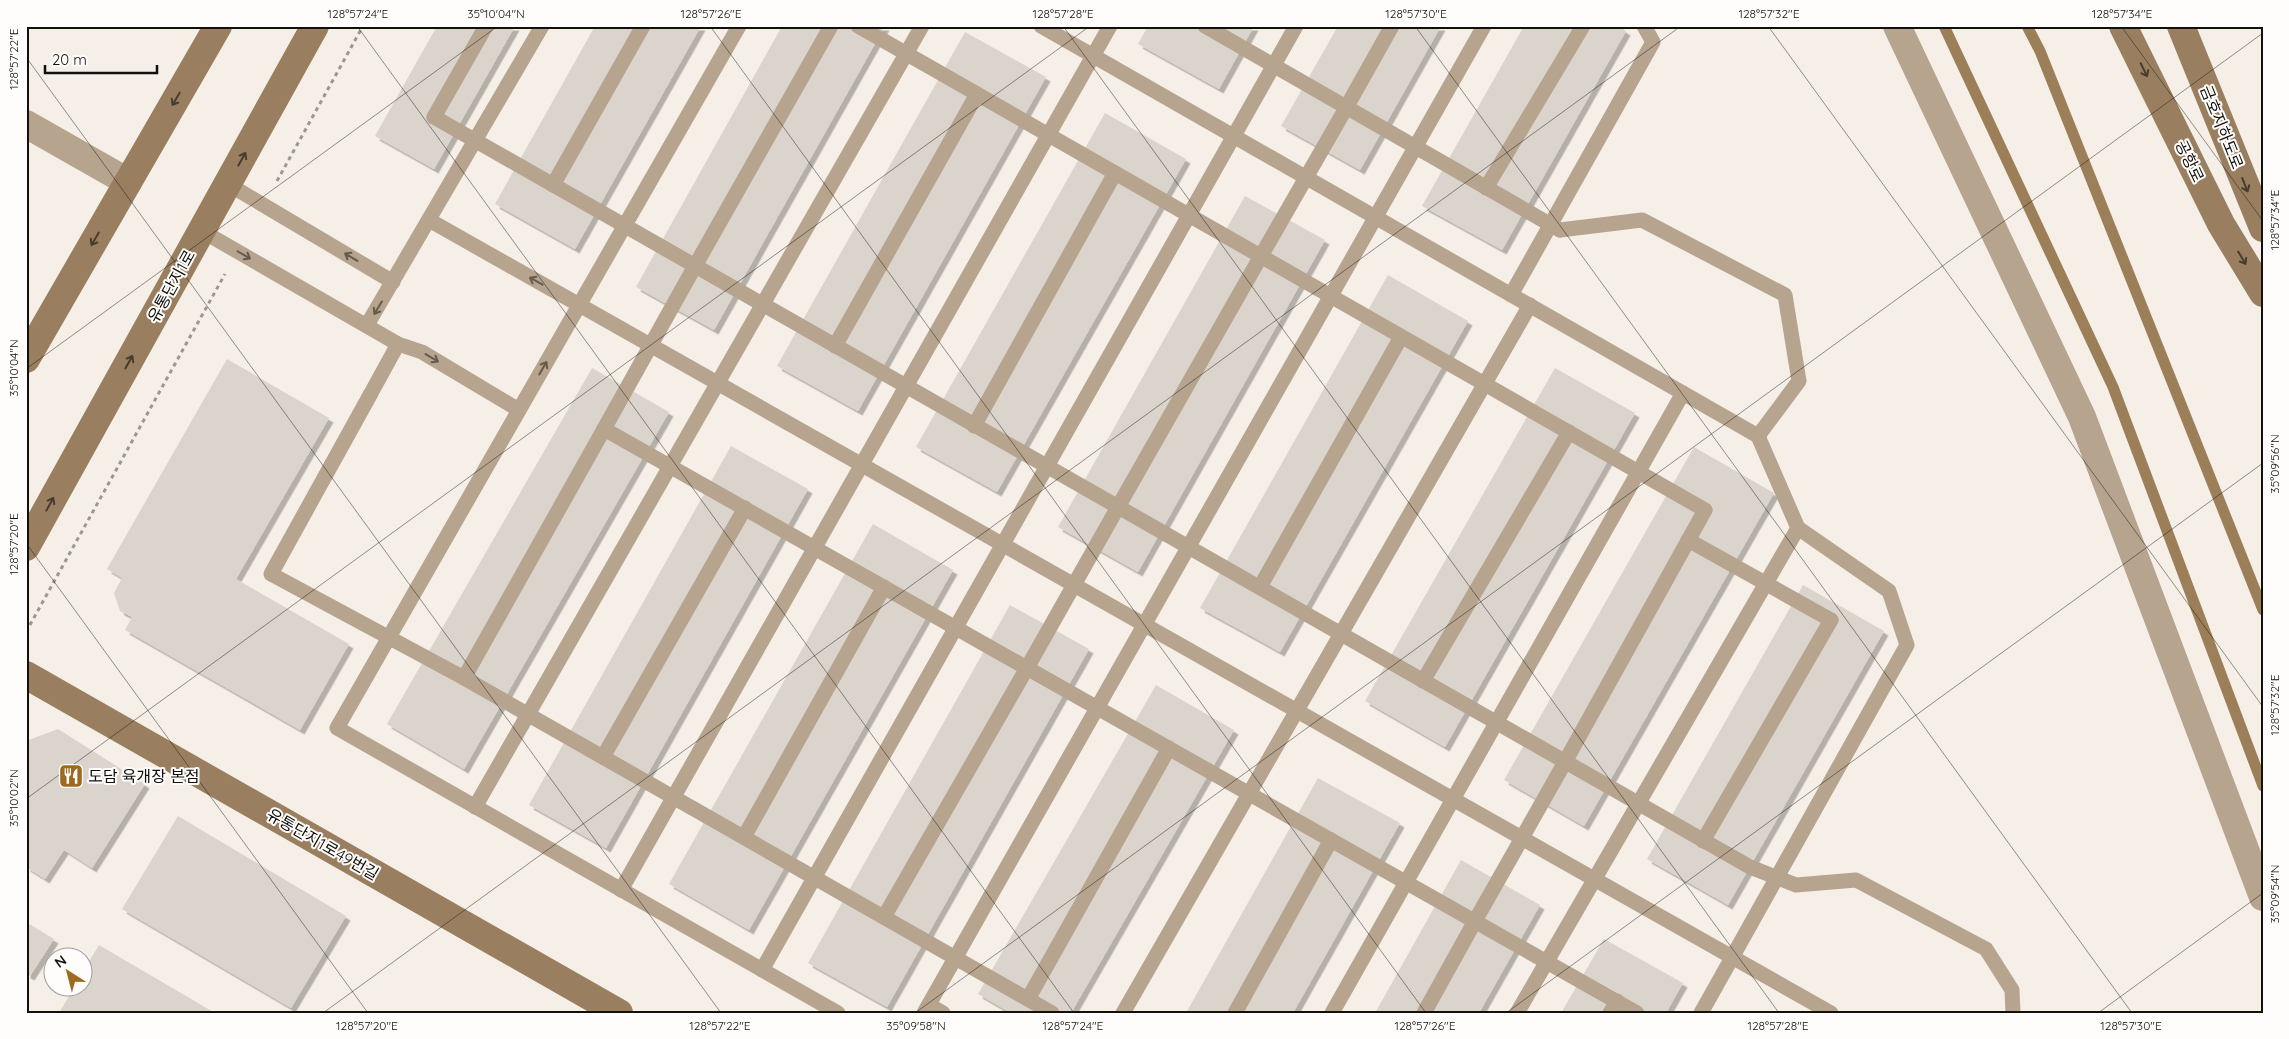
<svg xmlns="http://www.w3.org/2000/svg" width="2289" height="1039" viewBox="0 0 2289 1039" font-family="Quicksand,'Noto Sans KR',sans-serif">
<defs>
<filter id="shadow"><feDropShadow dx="4.5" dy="4.5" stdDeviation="0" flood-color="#0004"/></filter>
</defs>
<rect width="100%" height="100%" fill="#f5efe7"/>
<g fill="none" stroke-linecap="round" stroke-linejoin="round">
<!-- stream -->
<g stroke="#9c7f59" stroke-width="11">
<path d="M 1944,26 L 2113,387 L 2263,786"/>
<path d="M 2027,26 L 2040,51 L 2263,610"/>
</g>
</g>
<!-- building -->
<g fill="#dbd4cd" filter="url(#shadow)">
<path d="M 437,26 L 515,26 L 434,169 L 375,136 Z"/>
<path d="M 595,26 L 701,26 L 575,249 L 495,204 Z"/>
<path d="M 782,26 L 885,26 L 714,330 L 636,287 Z"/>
<path d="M 1148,26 L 1254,26 L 1219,89 L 1138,44 Z"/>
<path d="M 1338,26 L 1441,26 L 1360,170 L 1281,126 Z"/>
<path d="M 1524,26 L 1618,26 L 1626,31 L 1502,250 L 1422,206 Z"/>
<path d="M 965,32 L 1046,77 L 858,411 L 777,366 Z"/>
<path d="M 1105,113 L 1186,159 L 997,492 L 916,447 Z"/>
<path d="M 1245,196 L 1325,240 L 1138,572 L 1058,527 Z"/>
<path d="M 1388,275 L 1468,321 L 1280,652 L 1200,608 Z"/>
<path d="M 227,359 L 329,418 L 236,579 L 349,644 L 300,730 L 125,630 L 132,617 L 120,611 L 114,593 L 122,578 L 107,569 Z"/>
<path d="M 592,368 L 669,412 L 464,769 L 387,724 Z"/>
<path d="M 1555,368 L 1635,413 L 1445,747 L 1365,701 Z"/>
<path d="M 731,446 L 808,489 L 606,848 L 529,805 Z"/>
<path d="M 1694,447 L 1774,493 L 1584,826 L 1504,780 Z"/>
<path d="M 873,524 L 953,570 L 749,930 L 669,884 Z"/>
<path d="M 1803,585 L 1884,631 L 1728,905 L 1647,859 Z"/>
<path d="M 1010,605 L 1089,649 L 887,1007 L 808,963 Z"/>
<path d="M 1156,685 L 1234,730 L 1071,1013 L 1011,1013 L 978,994 Z"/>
<path d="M 58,729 L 145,784 L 92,868 L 64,850 L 45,879 L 26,867 L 26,741 Z"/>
<path d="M 1318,778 L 1400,823 L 1293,1013 L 1186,1013 Z"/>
<path d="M 178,816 L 346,916 L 291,1008 L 122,909 Z"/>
<path d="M 1461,860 L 1540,905 L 1479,1013 L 1375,1013 Z"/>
<path d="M 26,922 L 54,939 L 30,976 L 26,974 Z"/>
<path d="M 1604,939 L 1683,983 L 1666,1013 L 1561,1013 Z"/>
<path d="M 99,945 L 215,1013 L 59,1013 L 75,986 L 82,986 L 82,973 Z"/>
</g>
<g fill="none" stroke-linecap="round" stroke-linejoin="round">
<!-- path -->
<g stroke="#9b9791" stroke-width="3" stroke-dasharray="4 4" stroke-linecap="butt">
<path d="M 277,181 L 363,26"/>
<path d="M 26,632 L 225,274"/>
</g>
<!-- lane -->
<g stroke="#b6a48e" stroke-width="15">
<path d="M 739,26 L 337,728 L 838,1013"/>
<path d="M 1041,26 L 1758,436 L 1798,528 L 1889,591 L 1907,645 L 1701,1013"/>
<path d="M 1346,108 L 1392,26"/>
<path d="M 434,117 L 486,26"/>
<path d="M 228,184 L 393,282"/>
<path d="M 553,185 L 643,26"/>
<path d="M 1486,188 L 1583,26"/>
<path d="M 429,220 L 1831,1013"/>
<path d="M 1560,230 L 1642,220 L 1785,295 L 1799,381 L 1758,436"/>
<path d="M 202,231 L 398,344 L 422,352 L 519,410"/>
<path d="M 695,266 L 831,26"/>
<path d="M 1511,295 L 1653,42 L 1644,26"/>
<path d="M 367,325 L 542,26"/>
<path d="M 835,346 L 977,94"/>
<path d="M 370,395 L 398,344"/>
<path d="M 974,426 L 1115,173"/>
<path d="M 1118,507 L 1261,256"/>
<path d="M 1260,587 L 1401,337"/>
<path d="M 464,678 L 604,429"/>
<path d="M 1423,681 L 1569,432"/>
<path d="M 603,757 L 745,508"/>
<path d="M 1565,762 L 1705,510"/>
<path d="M 475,807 L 922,26"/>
<path d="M 744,837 L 884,587"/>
<path d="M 1703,841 L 1831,620"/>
<path d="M 621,890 L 1110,26"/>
<path d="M 884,917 L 1027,668"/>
<path d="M 762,970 L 1296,26"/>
<path d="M 1028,999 L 1169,748"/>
<path d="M 929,1005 L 943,1013"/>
<path d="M 924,1013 L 1484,26"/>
<path d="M 1123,1013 L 1530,305"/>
<path d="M 1235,1013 L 1331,840"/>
<path d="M 1332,1013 L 1683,393"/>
<path d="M 1424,1013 L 1475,921"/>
<path d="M 1517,1013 L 1798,528"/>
<path d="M 1610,1013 L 1617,1001"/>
</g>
<!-- street -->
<g stroke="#b6a48e" stroke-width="28">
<path d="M 1897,26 L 2082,417 L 2263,897"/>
<path d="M 26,124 L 128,182"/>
</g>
<!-- secondary -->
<g stroke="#997f5f" stroke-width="28">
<path d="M 2123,26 L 2221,224 L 2263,293"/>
<path d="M 2181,26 L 2263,228"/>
<path d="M 26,359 L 218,26"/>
<path d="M 26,547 L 315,26"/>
<path d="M 26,675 L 619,1013"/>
</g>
<!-- lane-bridge -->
<g stroke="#b6a48e" stroke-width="15">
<path d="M 858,26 L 1705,510"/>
<path d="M 1205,26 L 1560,230"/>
<path d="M 434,117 L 1750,867 L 1796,885 L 1856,880 L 1986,949 L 2012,990 L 2013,1013"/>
<path d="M 1261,256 L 1346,108"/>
<path d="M 695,266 L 604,429 L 1637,1013"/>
<path d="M 370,395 L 271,574 L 464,678 L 1052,1013"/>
<path d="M 1688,540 L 1831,620"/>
<path d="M 1027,668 L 1118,507"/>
<path d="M 1475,921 L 1565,762"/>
</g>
</g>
<!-- one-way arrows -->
<defs><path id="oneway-shaft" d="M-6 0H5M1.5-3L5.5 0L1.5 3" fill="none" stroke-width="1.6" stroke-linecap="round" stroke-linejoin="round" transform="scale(1.25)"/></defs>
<g stroke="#483c2e">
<use href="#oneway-shaft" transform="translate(2144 70) rotate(64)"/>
<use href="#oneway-shaft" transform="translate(176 99) rotate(120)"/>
<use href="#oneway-shaft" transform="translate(242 159) rotate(-61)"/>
<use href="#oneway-shaft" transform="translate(2245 185) rotate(68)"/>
<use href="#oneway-shaft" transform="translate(95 239) rotate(120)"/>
<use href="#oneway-shaft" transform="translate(2242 258) rotate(59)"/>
<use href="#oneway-shaft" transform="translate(129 362) rotate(-61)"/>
<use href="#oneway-shaft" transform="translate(50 504) rotate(-61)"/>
</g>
<g stroke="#645a4e">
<use href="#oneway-shaft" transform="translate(244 255) rotate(30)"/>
<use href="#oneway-shaft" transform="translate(351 257) rotate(-149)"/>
<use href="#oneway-shaft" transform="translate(536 281) rotate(-151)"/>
<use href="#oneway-shaft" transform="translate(378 308) rotate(121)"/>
<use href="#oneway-shaft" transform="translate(432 358) rotate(31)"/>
<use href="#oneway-shaft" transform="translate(543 368) rotate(-60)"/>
</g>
<!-- ticks -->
<path fill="none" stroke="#12100d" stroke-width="1" stroke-opacity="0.45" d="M 357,26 L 1074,1013M 710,26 L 1426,1013M 1063,26 L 1779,1013M 1415,26 L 2132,1013M 1768,26 L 2263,707M 2121,26 L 2263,221M 26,57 L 721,1013M 26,369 L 498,26M 26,543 L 368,1013M 26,799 L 1090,26M 323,1013 L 1681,26M 915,1013 L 2263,33M 1506,1013 L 2263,463M 2098,1013 L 2263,893"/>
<!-- icons -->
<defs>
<symbol id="restaurant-square" viewBox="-11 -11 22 22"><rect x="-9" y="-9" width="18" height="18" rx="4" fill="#9d6a1f" stroke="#fefdfb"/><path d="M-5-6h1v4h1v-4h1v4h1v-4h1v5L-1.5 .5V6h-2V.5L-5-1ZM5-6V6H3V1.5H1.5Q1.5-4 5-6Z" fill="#fff"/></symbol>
</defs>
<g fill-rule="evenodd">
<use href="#restaurant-square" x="57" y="762" width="28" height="28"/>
</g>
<g text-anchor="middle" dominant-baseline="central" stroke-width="4" stroke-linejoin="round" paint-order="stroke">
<!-- street labels -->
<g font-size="16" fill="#12100d" stroke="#fefdfb">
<text transform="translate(2222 127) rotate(68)">금호지하도로</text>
<text transform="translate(2190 161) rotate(64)">공항로</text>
<text transform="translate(171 286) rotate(-61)">유통단지1로</text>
<text transform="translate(323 844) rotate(30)">유통단지1로49번길</text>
</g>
<!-- poi labels -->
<g font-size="16" fill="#12100d" stroke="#fefdfb" text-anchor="start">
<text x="88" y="776">도담 육개장 본점</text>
</g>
</g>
<!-- border -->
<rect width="2289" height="1039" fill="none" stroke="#fefdfb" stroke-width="55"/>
<!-- north arrow -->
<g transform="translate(68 972) rotate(324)"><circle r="24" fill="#fefdfb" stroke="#a09e9c"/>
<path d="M0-4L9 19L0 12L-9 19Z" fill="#9d6a1f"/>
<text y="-8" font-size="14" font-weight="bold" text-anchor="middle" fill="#12100d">N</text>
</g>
<!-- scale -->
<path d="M45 65v8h112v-8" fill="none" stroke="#12100d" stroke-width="2.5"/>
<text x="52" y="65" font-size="15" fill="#12100d" stroke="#fefdfb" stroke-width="4" paint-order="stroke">20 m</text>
<rect x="28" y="28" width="2234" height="984" fill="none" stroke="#12100d" stroke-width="2"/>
<g font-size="12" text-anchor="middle" fill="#12100d">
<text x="358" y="18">128°57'24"E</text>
<text x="496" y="18">35°10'04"N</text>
<text x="711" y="18">128°57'26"E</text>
<text x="1063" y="18">128°57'28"E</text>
<text x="1416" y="18">128°57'30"E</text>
<text x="1769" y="18">128°57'32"E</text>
<text x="2122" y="18">128°57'34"E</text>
<text transform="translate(14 59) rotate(-90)" y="4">128°57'22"E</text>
<text transform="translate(2275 220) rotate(-90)" y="4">128°57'34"E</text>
<text transform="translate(14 368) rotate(-90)" y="4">35°10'04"N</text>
<text transform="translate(2275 464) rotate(-90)" y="4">35°09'56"N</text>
<text transform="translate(14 544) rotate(-90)" y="4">128°57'20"E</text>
<text transform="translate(2275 705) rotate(-90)" y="4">128°57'32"E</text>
<text transform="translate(14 798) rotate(-90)" y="4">35°10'02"N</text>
<text transform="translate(2275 894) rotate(-90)" y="4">35°09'54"N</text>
<text x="367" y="1030">128°57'20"E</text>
<text x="720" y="1030">128°57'22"E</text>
<text x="916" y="1030">35°09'58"N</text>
<text x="1073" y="1030">128°57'24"E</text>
<text x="1425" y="1030">128°57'26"E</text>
<text x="1778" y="1030">128°57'28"E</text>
<text x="2131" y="1030">128°57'30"E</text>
</g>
</svg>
